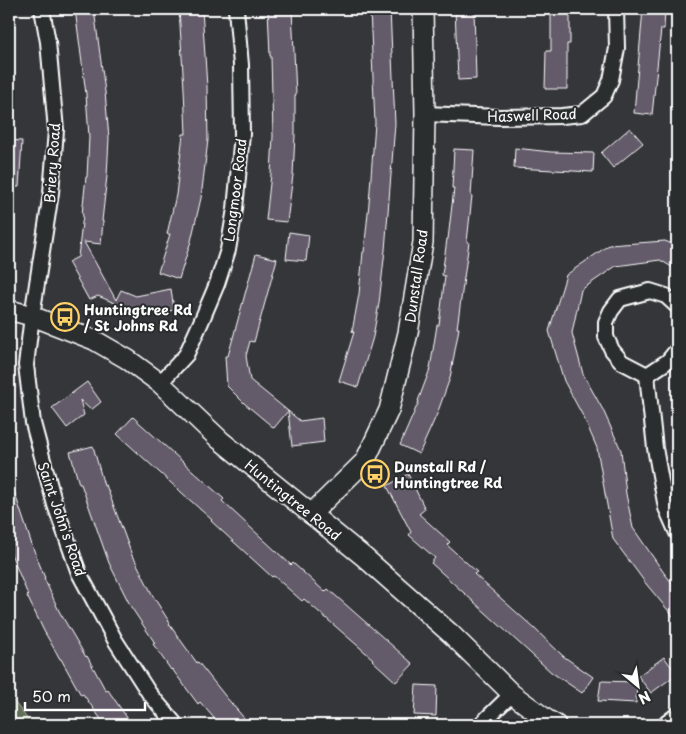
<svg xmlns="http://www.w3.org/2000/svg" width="686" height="734" viewBox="0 0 686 734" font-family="'Playpen Sans',sans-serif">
<rect width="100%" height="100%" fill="#35363a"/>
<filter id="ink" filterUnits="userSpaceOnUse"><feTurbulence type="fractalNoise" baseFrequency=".02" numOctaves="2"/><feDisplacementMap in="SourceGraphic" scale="10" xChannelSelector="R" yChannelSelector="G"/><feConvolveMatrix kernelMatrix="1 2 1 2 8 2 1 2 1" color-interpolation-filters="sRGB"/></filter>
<g filter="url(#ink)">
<!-- green -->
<path fill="#606e57" stroke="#b0b6ab" d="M 9,690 L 12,699 L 32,725 L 9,725 Z"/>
<!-- building -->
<g fill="#635a6b" stroke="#fff">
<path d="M 75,9 L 94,9 L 105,92 L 109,138 L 107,176 L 102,221 L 103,221 L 101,244 L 84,242 L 116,300 L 121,290 L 136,296 L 171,289 L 174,310 L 135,317 L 134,311 L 98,296 L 89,300 L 68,262 L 78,257 L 83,215 L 82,214 L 86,177 L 87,177 L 89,137 L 86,94 Z"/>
<path d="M 179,9 L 202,9 L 207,87 L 208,140 L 201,198 L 191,241 L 179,279 L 158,272 L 170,234 L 167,234 L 176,195 L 183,134 L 186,134 L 184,89 Z"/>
<path d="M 268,9 L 292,9 L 296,95 L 295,95 L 295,135 L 293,175 L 287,222 L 266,220 L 271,174 L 273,136 L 271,56 L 270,56 Z"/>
<path d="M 370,9 L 390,9 L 395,124 L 385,250 L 379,303 L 373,337 L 358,387 L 339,381 L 354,332 L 352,332 L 359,294 L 363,252 L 364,252 L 369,203 L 375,123 Z"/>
<path d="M 455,9 L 474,9 L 476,79 L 458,80 Z"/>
<path d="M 570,9 L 570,44 L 567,44 L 567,89 L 545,89 L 546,51 L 551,51 L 551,10 Z"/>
<path d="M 643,9 L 665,9 L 664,29 L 661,29 L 652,115 L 634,113 Z"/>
<path d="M 630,128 L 643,143 L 613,168 L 601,153 Z"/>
<path d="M 9,140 L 22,141 L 19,187 L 9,187 Z"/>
<path d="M 515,148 L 551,152 L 594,153 L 593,172 L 514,168 Z"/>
<path d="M 454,149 L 474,150 L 471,196 L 472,196 L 467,242 L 469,242 L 457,328 L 459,328 L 450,378 L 437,414 L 419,454 L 400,445 L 419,401 L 418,401 L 430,369 L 437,325 L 439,325 L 445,276 L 442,275 L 447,239 L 448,239 L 454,188 L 452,188 Z"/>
<path d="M 289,232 L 309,235 L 306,261 L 286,259 Z"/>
<path d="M 665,241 L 677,246 L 677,270 L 660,260 L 616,266 L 581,290 L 572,333 L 583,374 L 603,410 L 621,450 L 626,494 L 633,528 L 664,573 L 677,589 L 677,621 L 647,585 L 613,539 L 597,448 L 584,418 L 564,381 L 549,331 L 566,275 L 609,245 Z"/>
<path d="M 256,254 L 277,259 L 254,342 L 250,341 L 246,356 L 250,380 L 288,411 L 274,428 L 244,403 L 227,386 L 225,356 L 228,356 Z"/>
<path d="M 87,382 L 101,402 L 91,410 L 80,400 L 84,415 L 67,428 L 52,408 Z"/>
<path d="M 288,411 L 300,421 L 322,418 L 324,442 L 292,446 Z"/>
<path d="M 133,417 L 224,499 L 222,501 L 291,565 L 293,563 L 325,592 L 328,589 L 413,664 L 396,682 L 372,660 L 373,659 L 304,599 L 302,601 L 274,576 L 272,577 L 211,521 L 212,520 L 117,434 Z"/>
<path d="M 93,446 L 104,486 L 106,485 L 133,558 L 134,558 L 153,596 L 170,623 L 169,624 L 197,663 L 198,662 L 226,697 L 244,718 L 235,725 L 220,725 L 200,702 L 198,704 L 172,669 L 171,670 L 153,644 L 155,643 L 131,607 L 109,563 L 81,484 L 79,484 L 70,452 Z"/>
<path d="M 408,474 L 425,509 L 419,514 L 450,542 L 447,545 L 477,572 L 474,574 L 535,629 L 563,656 L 593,677 L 582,693 L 551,672 L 431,563 L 435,558 L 409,535 L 411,532 L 387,486 Z"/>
<path d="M 9,485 L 12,485 L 33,548 L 45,578 L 44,578 L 59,611 L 86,657 L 87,656 L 106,691 L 108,690 L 132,725 L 105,725 L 83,694 L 81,695 L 61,659 L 60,659 L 44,631 L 27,596 L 28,595 L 9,549 Z"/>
<path d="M 664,657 L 677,674 L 651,693 L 638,676 Z"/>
<path d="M 601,681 L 637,682 L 636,703 L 598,701 Z"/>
<path d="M 416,685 L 437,686 L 436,716 L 414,715 Z"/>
</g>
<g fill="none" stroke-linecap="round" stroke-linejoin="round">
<defs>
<g id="street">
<path d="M 42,9 L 48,42 L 56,130 L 51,193 L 32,316 L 26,365 L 33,423 L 55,505 L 79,573 L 115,640 L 149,693 L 176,725"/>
<path d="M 425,114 L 499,117 L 562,116 L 582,114 L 604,96 L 611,80 L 617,48 L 616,9"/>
<path d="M 647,375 L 622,362 L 612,350 L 606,337 L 606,322 L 611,311 L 620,299 L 650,291 L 666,296 L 677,306"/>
<path d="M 647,375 L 655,448 L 666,508 L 677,533"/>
<path d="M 647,375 L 668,361 L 677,350"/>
<path d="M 160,383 L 186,355 L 201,322 L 217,284 L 228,250 L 235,209 L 242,134 L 241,65 L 236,9"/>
<path d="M 480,725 L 512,694"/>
<path d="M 664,725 L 677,715"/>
</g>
<g id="secondary">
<path d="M 9,310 L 32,316 L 94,340 L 127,359 L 160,383 L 220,440 L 364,557 L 451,634 L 512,694 L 546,719 L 556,725"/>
<path d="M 311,514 L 365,461 L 389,410 L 408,333 L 423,242 L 425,114 L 423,9"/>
</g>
</defs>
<!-- street casing -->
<use href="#street" stroke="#fff" stroke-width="18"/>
<!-- secondary casing -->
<use href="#secondary" stroke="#fff" stroke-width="22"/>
<!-- street -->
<use href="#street" stroke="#2a2d2e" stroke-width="14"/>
<!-- secondary -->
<use href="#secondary" stroke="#2a2d2e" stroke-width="19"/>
</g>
</g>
<!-- icons -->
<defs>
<symbol id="bus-ring" viewBox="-11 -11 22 22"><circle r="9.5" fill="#2a2d2e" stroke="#ffd166" stroke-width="1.5"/><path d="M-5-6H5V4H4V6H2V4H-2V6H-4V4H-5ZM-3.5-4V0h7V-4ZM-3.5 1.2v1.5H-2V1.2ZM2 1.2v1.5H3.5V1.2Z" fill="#ffd166"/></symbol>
</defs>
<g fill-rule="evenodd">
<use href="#bus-ring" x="49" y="301" width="32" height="32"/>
<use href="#bus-ring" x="359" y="458" width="32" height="32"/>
</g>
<g text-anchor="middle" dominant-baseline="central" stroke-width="4" stroke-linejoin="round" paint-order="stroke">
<!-- street labels -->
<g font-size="14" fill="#fff" stroke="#2a2d2e">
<text transform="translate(532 115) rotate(-2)">Haswell Road</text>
<text transform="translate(52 163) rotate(-86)">Briery Road</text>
<text transform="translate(235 190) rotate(-83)">Longmoor Road</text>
<text transform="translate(416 276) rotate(-82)">Dunstall Road</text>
<text transform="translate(293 500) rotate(39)">Huntingtree Road</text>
<text transform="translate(62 519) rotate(71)">Saint John's Road</text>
</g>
<!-- poi labels -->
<g font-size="14" font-weight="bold" fill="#fff" stroke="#2a2d2e" text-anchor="start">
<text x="84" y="309">Huntingtree Rd<tspan x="84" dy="16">/ St Johns Rd</tspan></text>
<text x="394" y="466">Dunstall Rd /<tspan x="394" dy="16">Huntingtree Rd</tspan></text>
</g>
</g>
<!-- margin -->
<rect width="686" height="734" fill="none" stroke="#2a2d2e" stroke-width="30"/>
<rect x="15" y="15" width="656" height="704" fill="none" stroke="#fff" stroke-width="2" filter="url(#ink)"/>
<!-- north arrow -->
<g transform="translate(638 686) rotate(151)" stroke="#2a2d2e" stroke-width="4" paint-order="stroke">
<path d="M0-4L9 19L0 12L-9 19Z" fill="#ffffff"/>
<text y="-8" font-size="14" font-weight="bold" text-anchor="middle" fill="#ffffff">N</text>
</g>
<!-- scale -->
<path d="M25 702v8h120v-8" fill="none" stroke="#ffffff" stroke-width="2.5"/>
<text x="32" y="702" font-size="15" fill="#ffffff" stroke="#2a2d2e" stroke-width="4" paint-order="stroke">50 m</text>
</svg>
